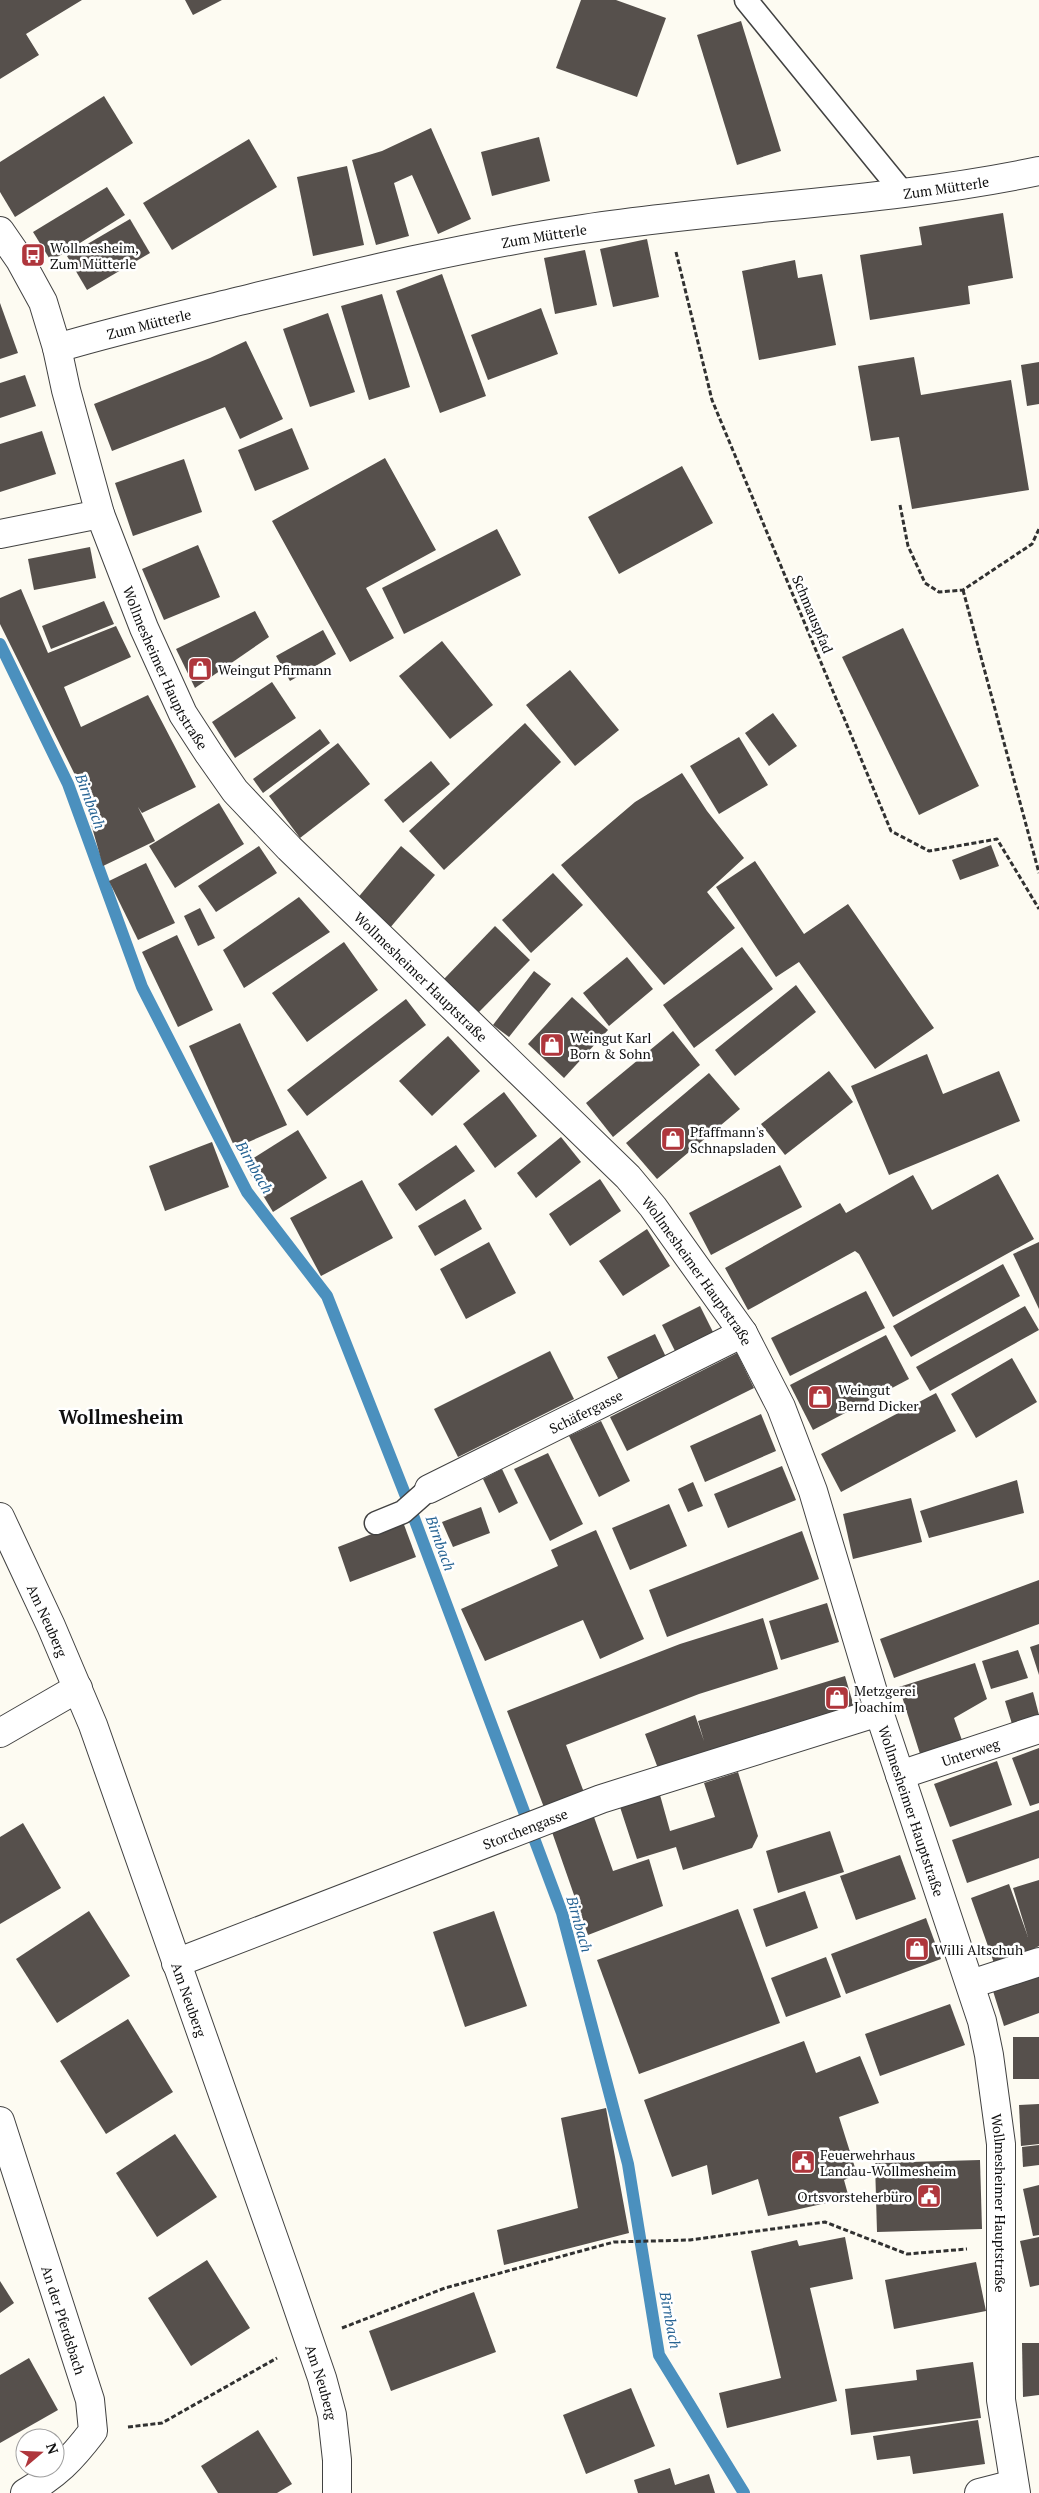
<svg xmlns="http://www.w3.org/2000/svg" width="1039" height="2493" viewBox="0 0 1039 2493" font-family="'PT Serif',serif">
<rect width="100%" height="100%" fill="#fdfbf2"/>
<g fill="none" stroke-linecap="round" stroke-linejoin="round">
<!-- stream -->
<path stroke="#4b90be" stroke-width="12" d="M 0,644 L 68,784 L 142,987 L 247,1192 L 327,1296 L 405,1494 L 562,1913 L 628,2164 L 659,2355 L 744,2493"/>
</g>
<!-- building -->
<g fill="#56504c">
<path d="M 0,0 L 82,0 L 26,34 L 39,55 L 0,79 Z"/>
<path d="M 185,0 L 222,0 L 193,15 Z"/>
<path d="M 581,0 L 616,0 L 666,18 L 637,97 L 556,68 Z"/>
<path d="M 741,21 L 781,151 L 737,165 L 697,35 Z"/>
<path d="M 104,96 L 133,143 L 15,217 L 0,192 L 0,162 Z"/>
<path d="M 431,128 L 471,219 L 438,234 L 412,175 L 394,183 L 409,236 L 376,245 L 352,160 L 382,151 Z"/>
<path d="M 539,137 L 550,181 L 492,196 L 481,152 Z"/>
<path d="M 249,139 L 277,187 L 172,250 L 143,203 Z"/>
<path d="M 347,166 L 364,245 L 313,256 L 297,177 Z"/>
<path d="M 107,187 L 125,215 L 51,261 L 33,232 Z"/>
<path d="M 1003,213 L 1013,278 L 968,286 L 970,304 L 870,320 L 860,255 L 922,245 L 919,227 Z"/>
<path d="M 130,219 L 150,253 L 87,290 L 67,256 Z"/>
<path d="M 647,239 L 659,297 L 613,307 L 600,249 Z"/>
<path d="M 585,250 L 597,305 L 555,314 L 544,258 Z"/>
<path d="M 795,260 L 798,278 L 822,274 L 836,345 L 759,360 L 742,271 Z"/>
<path d="M 442,274 L 486,396 L 440,413 L 396,291 Z"/>
<path d="M 382,294 L 410,387 L 369,400 L 341,306 Z"/>
<path d="M 0,303 L 18,353 L 0,359 Z"/>
<path d="M 541,308 L 558,354 L 488,380 L 471,335 Z"/>
<path d="M 328,313 L 355,392 L 310,407 L 283,329 Z"/>
<path d="M 246,341 L 283,419 L 240,439 L 225,407 L 112,451 L 94,404 L 210,358 Z"/>
<path d="M 914,357 L 921,395 L 1011,380 L 1029,490 L 912,509 L 899,437 L 871,441 L 858,366 Z"/>
<path d="M 1039,362 L 1039,404 L 1027,406 L 1021,365 Z"/>
<path d="M 25,375 L 36,406 L 0,418 L 0,383 Z"/>
<path d="M 292,428 L 309,469 L 255,491 L 238,450 Z"/>
<path d="M 42,431 L 56,474 L 0,492 L 0,444 Z"/>
<path d="M 385,458 L 436,550 L 366,588 L 394,638 L 350,662 L 272,521 Z"/>
<path d="M 184,459 L 202,512 L 133,536 L 115,483 Z"/>
<path d="M 682,466 L 713,523 L 619,574 L 588,517 Z"/>
<path d="M 497,529 L 521,575 L 404,634 L 382,588 Z"/>
<path d="M 198,545 L 220,597 L 164,620 L 142,569 Z"/>
<path d="M 90,547 L 96,578 L 34,590 L 28,559 Z"/>
<path d="M 21,589 L 48,653 L 116,626 L 131,657 L 64,687 L 81,727 L 148,695 L 196,787 L 142,813 L 138,807 L 155,841 L 103,866 L 80,785 L 0,624 L 0,598 Z"/>
<path d="M 104,601 L 114,624 L 51,649 L 42,626 Z"/>
<path d="M 255,611 L 269,637 L 195,688 L 176,649 Z"/>
<path d="M 903,628 L 979,786 L 919,815 L 842,657 Z"/>
<path d="M 323,630 L 336,654 L 290,681 L 276,656 Z"/>
<path d="M 442,641 L 493,705 L 450,739 L 399,676 Z"/>
<path d="M 570,670 L 619,730 L 575,766 L 526,705 Z"/>
<path d="M 272,682 L 296,718 L 235,758 L 212,722 Z"/>
<path d="M 773,713 L 797,746 L 769,766 L 745,733 Z"/>
<path d="M 525,723 L 561,762 L 444,870 L 409,831 Z"/>
<path d="M 320,729 L 330,743 L 263,793 L 253,779 Z"/>
<path d="M 739,737 L 768,785 L 719,814 L 690,766 Z"/>
<path d="M 338,743 L 370,784 L 300,838 L 269,796 Z"/>
<path d="M 431,761 L 450,784 L 403,823 L 384,800 Z"/>
<path d="M 682,773 L 707,811 L 744,858 L 707,892 L 735,928 L 664,985 L 561,865 L 635,802 Z"/>
<path d="M 219,803 L 244,844 L 175,888 L 149,846 Z"/>
<path d="M 991,845 L 999,866 L 960,880 L 952,860 Z"/>
<path d="M 259,846 L 277,873 L 216,912 L 198,886 Z"/>
<path d="M 401,846 L 435,875 L 389,929 L 356,900 Z"/>
<path d="M 755,861 L 804,934 L 848,904 L 934,1028 L 875,1069 L 799,962 L 776,977 L 716,887 Z"/>
<path d="M 146,863 L 175,923 L 138,940 L 109,881 Z"/>
<path d="M 553,873 L 583,905 L 531,953 L 502,920 Z"/>
<path d="M 299,897 L 330,932 L 244,988 L 223,950 Z"/>
<path d="M 200,908 L 215,938 L 198,946 L 184,916 Z"/>
<path d="M 495,926 L 530,960 L 478,1013 L 444,979 Z"/>
<path d="M 177,935 L 213,1010 L 178,1027 L 142,952 Z"/>
<path d="M 344,942 L 378,990 L 307,1042 L 272,993 Z"/>
<path d="M 742,947 L 773,989 L 694,1048 L 663,1005 Z"/>
<path d="M 627,957 L 653,989 L 609,1026 L 583,993 Z"/>
<path d="M 534,971 L 551,984 L 509,1037 L 493,1025 Z"/>
<path d="M 796,985 L 816,1012 L 735,1076 L 715,1050 Z"/>
<path d="M 572,997 L 608,1030 L 564,1078 L 528,1044 Z"/>
<path d="M 406,999 L 426,1025 L 307,1116 L 287,1090 Z"/>
<path d="M 240,1023 L 287,1125 L 235,1148 L 189,1046 Z"/>
<path d="M 673,1031 L 700,1065 L 613,1137 L 586,1103 Z"/>
<path d="M 448,1036 L 480,1071 L 432,1116 L 399,1081 Z"/>
<path d="M 927,1054 L 943,1094 L 999,1071 L 1020,1121 L 889,1175 L 851,1086 Z"/>
<path d="M 829,1071 L 853,1102 L 785,1155 L 761,1124 Z"/>
<path d="M 709,1073 L 740,1109 L 657,1179 L 626,1143 Z"/>
<path d="M 504,1092 L 537,1136 L 495,1168 L 463,1124 Z"/>
<path d="M 298,1130 L 327,1178 L 273,1212 L 244,1164 Z"/>
<path d="M 561,1137 L 581,1162 L 536,1198 L 517,1173 Z"/>
<path d="M 212,1142 L 229,1187 L 165,1211 L 149,1166 Z"/>
<path d="M 456,1145 L 475,1171 L 416,1211 L 398,1184 Z"/>
<path d="M 780,1165 L 802,1207 L 711,1255 L 689,1213 Z"/>
<path d="M 998,1174 L 1034,1239 L 893,1317 L 859,1254 L 855,1251 L 748,1310 L 725,1268 L 840,1203 L 846,1213 L 913,1175 L 932,1210 Z"/>
<path d="M 600,1179 L 621,1211 L 570,1246 L 549,1214 Z"/>
<path d="M 362,1180 L 393,1238 L 321,1276 L 290,1218 Z"/>
<path d="M 465,1199 L 482,1229 L 435,1256 L 418,1226 Z"/>
<path d="M 647,1229 L 670,1266 L 623,1296 L 599,1261 Z"/>
<path d="M 489,1242 L 516,1293 L 466,1319 L 440,1269 Z"/>
<path d="M 1039,1242 L 1039,1309 L 1013,1254 Z"/>
<path d="M 1003,1264 L 1020,1296 L 911,1357 L 893,1326 Z"/>
<path d="M 866,1291 L 885,1328 L 790,1376 L 771,1338 Z"/>
<path d="M 700,1306 L 715,1336 L 677,1355 L 662,1325 Z"/>
<path d="M 1025,1306 L 1039,1330 L 930,1391 L 916,1367 Z"/>
<path d="M 655,1334 L 666,1357 L 619,1380 L 607,1357 Z"/>
<path d="M 886,1335 L 909,1379 L 813,1430 L 790,1385 Z"/>
<path d="M 550,1351 L 574,1399 L 458,1457 L 434,1409 Z"/>
<path d="M 737,1353 L 754,1388 L 627,1451 L 610,1417 Z"/>
<path d="M 1012,1358 L 1037,1402 L 976,1438 L 951,1394 Z"/>
<path d="M 936,1393 L 956,1431 L 841,1492 L 821,1454 Z"/>
<path d="M 761,1414 L 776,1451 L 705,1482 L 690,1446 Z"/>
<path d="M 601,1421 L 630,1481 L 599,1497 L 569,1436 Z"/>
<path d="M 548,1453 L 583,1524 L 550,1541 L 514,1469 Z"/>
<path d="M 782,1466 L 796,1500 L 728,1528 L 714,1494 Z"/>
<path d="M 502,1469 L 518,1503 L 499,1513 L 483,1479 Z"/>
<path d="M 1017,1480 L 1024,1513 L 929,1538 L 920,1511 Z"/>
<path d="M 693,1482 L 703,1506 L 688,1512 L 678,1489 Z"/>
<path d="M 911,1498 L 922,1542 L 853,1559 L 843,1514 Z"/>
<path d="M 669,1504 L 687,1546 L 630,1570 L 612,1528 Z"/>
<path d="M 481,1507 L 490,1533 L 453,1547 L 442,1522 Z"/>
<path d="M 403,1522 L 416,1557 L 350,1582 L 338,1547 Z"/>
<path d="M 596,1530 L 644,1639 L 600,1659 L 583,1620 L 485,1661 L 461,1609 L 558,1566 L 551,1550 Z"/>
<path d="M 802,1531 L 819,1579 L 667,1637 L 649,1590 Z"/>
<path d="M 1039,1580 L 1039,1624 L 894,1678 L 880,1639 Z"/>
<path d="M 827,1603 L 839,1642 L 781,1660 L 769,1621 Z"/>
<path d="M 763,1618 L 778,1669 L 699,1694 L 566,1745 L 585,1795 L 545,1810 L 507,1711 L 680,1644 Z"/>
<path d="M 1039,1644 L 1039,1675 L 1030,1647 Z"/>
<path d="M 1018,1650 L 1028,1678 L 991,1689 L 982,1661 Z"/>
<path d="M 975,1663 L 987,1699 L 954,1718 L 963,1743 L 921,1757 L 899,1687 Z"/>
<path d="M 845,1676 L 855,1710 L 659,1771 L 645,1734 L 695,1715 L 704,1741 L 698,1721 Z"/>
<path d="M 1033,1692 L 1039,1715 L 1012,1724 L 1005,1701 Z"/>
<path d="M 1039,1748 L 1039,1803 L 1030,1806 L 1012,1758 Z"/>
<path d="M 997,1761 L 1012,1805 L 950,1827 L 934,1784 Z"/>
<path d="M 738,1772 L 758,1836 L 752,1848 L 683,1870 L 676,1847 L 637,1859 L 620,1807 L 660,1795 L 670,1831 L 715,1817 L 704,1783 Z"/>
<path d="M 1039,1810 L 1039,1858 L 967,1883 L 952,1840 Z"/>
<path d="M 594,1817 L 613,1871 L 649,1859 L 663,1906 L 588,1935 L 552,1832 Z"/>
<path d="M 23,1823 L 61,1888 L 0,1924 L 0,1837 Z"/>
<path d="M 830,1831 L 844,1872 L 778,1893 L 766,1851 Z"/>
<path d="M 900,1855 L 916,1899 L 856,1920 L 840,1876 Z"/>
<path d="M 1039,1880 L 1039,1946 L 1033,1949 L 1034,1952 L 995,1966 L 971,1898 L 1009,1884 L 1028,1937 L 1013,1888 Z"/>
<path d="M 805,1891 L 818,1928 L 766,1947 L 753,1909 Z"/>
<path d="M 738,1909 L 780,2023 L 639,2074 L 597,1960 Z"/>
<path d="M 89,1911 L 130,1976 L 57,2023 L 16,1959 Z"/>
<path d="M 494,1911 L 527,2006 L 465,2027 L 433,1932 Z"/>
<path d="M 926,1918 L 941,1959 L 846,1994 L 831,1954 Z"/>
<path d="M 826,1957 L 841,1997 L 786,2017 L 771,1978 Z"/>
<path d="M 1039,1975 L 1039,2013 L 1004,2026 L 993,1991 Z"/>
<path d="M 950,2004 L 965,2045 L 880,2076 L 865,2034 Z"/>
<path d="M 128,2019 L 173,2092 L 106,2134 L 60,2061 Z"/>
<rect x="1013" y="2037" width="26" height="42"/>
<path d="M 804,2041 L 816,2073 L 860,2056 L 879,2103 L 839,2117 L 857,2174 L 844,2180 L 849,2198 L 768,2216 L 758,2179 L 712,2195 L 707,2165 L 672,2177 L 644,2100 Z"/>
<path d="M 1039,2104 L 1039,2144 L 1021,2146 L 1019,2105 Z"/>
<path d="M 606,2108 L 629,2233 L 504,2265 L 497,2230 L 578,2208 L 561,2118 Z"/>
<path d="M 175,2134 L 217,2197 L 157,2237 L 116,2173 Z"/>
<path d="M 1039,2145 L 1039,2165 L 1023,2167 L 1022,2147 Z"/>
<path d="M 980,2160 L 982,2229 L 877,2232 L 875,2163 Z"/>
<path d="M 1039,2185 L 1039,2235 L 1033,2236 L 1023,2189 Z"/>
<path d="M 845,2237 L 853,2279 L 810,2288 L 837,2401 L 727,2428 L 719,2393 L 781,2378 L 751,2251 L 797,2240 L 799,2246 Z"/>
<path d="M 1039,2237 L 1039,2285 L 1030,2287 L 1020,2241 Z"/>
<path d="M 207,2260 L 250,2328 L 191,2366 L 148,2298 Z"/>
<path d="M 976,2262 L 986,2311 L 894,2329 L 885,2280 Z"/>
<path d="M 0,2281 L 14,2303 L 0,2313 Z"/>
<path d="M 474,2292 L 496,2352 L 391,2391 L 369,2331 Z"/>
<path d="M 1022,2343 L 1039,2343 L 1039,2395 L 1023,2397 Z"/>
<path d="M 29,2358 L 58,2410 L 0,2443 L 0,2375 Z"/>
<path d="M 973,2362 L 981,2418 L 851,2435 L 845,2389 L 917,2380 L 916,2370 Z"/>
<path d="M 631,2388 L 655,2446 L 586,2474 L 563,2415 Z"/>
<path d="M 978,2420 L 985,2464 L 913,2474 L 910,2456 L 877,2460 L 873,2436 Z"/>
<path d="M 258,2430 L 292,2484 L 277,2493 L 218,2493 L 201,2466 Z"/>
<path d="M 670,2468 L 675,2485 L 709,2474 L 715,2493 L 638,2493 L 634,2480 Z"/>
</g>
<g fill="none" stroke-linecap="round" stroke-linejoin="round">
<defs>
<g id="service">
<path d="M 746,0 L 904,194"/>
<path d="M 376,1523 L 403,1512 L 429,1489"/>
</g>
<g id="minor">
<path id="s1" d="M 0,231 L 20,260 L 43,302 L 57,348 L 66,390 L 100,514 L 144,628 L 183,714 L 209,754 L 235,791 L 289,848 L 628,1177 L 653,1207 L 743,1333 L 781,1407 L 813,1491 L 879,1712 L 982,2021 L 989,2055 L 1001,2144 L 1001,2400 L 1016,2493"/>
<path id="s2" d="M 57,348 C 121,329 187,314 252,298 C 359,272 467,246 576,230 C 730,206 886,203 1039,171"/>
<path d="M 0,534 L 100,514"/>
<path id="s3" d="M 429,1489 L 743,1333"/>
<path id="s4" d="M 0,1517 L 51,1626 L 93,1725 L 288,2279 L 322,2378 L 332,2415 L 337,2460 L 337,2493"/>
<path d="M 0,1733 L 78,1688"/>
<path id="s5" d="M 900,1775 L 1039,1729"/>
<path id="s6" d="M 176,1963 L 601,1799 L 879,1712"/>
<path d="M 971,1984 L 1039,1962"/>
<path id="s7" d="M 0,2121 L 90,2400 L 93,2431 C 71,2460 57,2474 25,2493"/>
<path d="M 979,2493 L 1014,2484"/>
</g>
</defs>
<!-- service casing -->
<use href="#service" stroke="#424242" stroke-width="25"/>
<!-- minor casing -->
<use href="#minor" stroke="#424242" stroke-width="30"/>
<!-- path -->
<g stroke="#313131" stroke-width="3" stroke-dasharray="5 2.5" stroke-linecap="butt">
<path d="M 676,252 L 712,400 L 891,831 L 929,851 L 997,839 L 1039,909"/>
<path d="M 900,505 L 908,546 L 925,583 L 939,592 L 963,590 L 1032,544 L 1039,529"/>
<path d="M 963,590 L 1039,873"/>
<path d="M 342,2328 L 445,2288 L 614,2242 L 690,2240 L 825,2222 L 907,2254 L 967,2249"/>
<path d="M 128,2427 L 162,2423 L 277,2358"/>
</g>
<!-- service -->
<use href="#service" stroke="#fff" stroke-width="22"/>
<!-- minor -->
<use href="#minor" stroke="#fff" stroke-width="28"/>
</g>
<!-- icons -->
<defs>
<symbol id="bus-square" viewBox="-11 -11 22 22"><rect x="-9" y="-9" width="18" height="18" rx="4" fill="#af363c" stroke="#fff"/><path d="M-5-6H5V4H4V6H2V4H-2V6H-4V4H-5ZM-3.5-4V0h7V-4ZM-3.5 1.2v1.5H-2V1.2ZM2 1.2v1.5H3.5V1.2Z" fill="#fff"/></symbol>
<symbol id="shop-square" viewBox="-11 -11 22 22"><rect x="-9" y="-9" width="18" height="18" rx="4" fill="#af363c" stroke="#fff"/><path d="M-5-2.5h2.3a2.7 3.5 0 0 1 5.4 0H5L5.5 6h-11ZM-1.5-2.5h3a1.5 2.3 0 0 0-3 0Z" fill="#fff"/></symbol>
<symbol id="civic-square" viewBox="-11 -11 22 22"><rect x="-9" y="-9" width="18" height="18" rx="4" fill="#af363c" stroke="#fff"/><path d="M-.6-6.5H3V-4.5H.6V-3L4-1V1h2V6H-6V1h2V-1L-.6-3ZM-1.2 2.5V6h2.4V2.5Z" fill="#fff"/></symbol>
</defs>
<g fill-rule="evenodd">
<use href="#bus-square" x="19" y="241" width="28" height="28"/>
<use href="#shop-square" x="186" y="655" width="28" height="28"/>
<use href="#shop-square" x="538" y="1031" width="28" height="28"/>
<use href="#shop-square" x="659" y="1125" width="28" height="28"/>
<use href="#shop-square" x="806" y="1383" width="28" height="28"/>
<use href="#shop-square" x="823" y="1684" width="28" height="28"/>
<use href="#shop-square" x="903" y="1935" width="28" height="28"/>
<use href="#civic-square" x="789" y="2148" width="28" height="28"/>
<use href="#civic-square" x="915" y="2182" width="28" height="28"/>
</g>
<g text-anchor="middle" dominant-baseline="central" stroke-width="5" stroke-linejoin="round" paint-order="stroke">
<!-- street labels -->
<g font-size="14" fill="#0f0f0f" stroke="#fff">
<text stroke="none"><textPath href="#s2" startOffset="905">Zum Mütterle</textPath></text>
<text stroke="none"><textPath href="#s2" startOffset="500">Zum Mütterle</textPath></text>
<text stroke="none"><textPath href="#s2" startOffset="95">Zum Mütterle</textPath></text>
<text transform="translate(813 614) rotate(67)">Schmauspfad</text>
<text stroke="none"><textPath href="#s1" startOffset="470">Wollmesheimer Hauptstraße</textPath></text>
<text stroke="none"><textPath href="#s1" startOffset="875">Wollmesheimer Hauptstraße</textPath></text>
<text stroke="none"><textPath href="#s1" startOffset="1280">Wollmesheimer Hauptstraße</textPath></text>
<text stroke="none"><textPath href="#s3" startOffset="175">Schäfergasse</textPath></text>
<text stroke="none"><textPath href="#s4" startOffset="114">Am Neuberg</textPath></text>
<text stroke="none"><textPath href="#s5" startOffset="74">Unterweg</textPath></text>
<text stroke="none"><textPath href="#s1" startOffset="1865">Wollmesheimer Hauptstraße</textPath></text>
<text stroke="none"><textPath href="#s6" startOffset="374">Storchengasse</textPath></text>
<text stroke="none"><textPath href="#s4" startOffset="519">Am Neuberg</textPath></text>
<text stroke="none"><textPath href="#s1" startOffset="2270">Wollmesheimer Hauptstraße</textPath></text>
<text stroke="none"><textPath href="#s7" startOffset="209">An der Pferdsbach</textPath></text>
<text stroke="none"><textPath href="#s4" startOffset="924">Am Neuberg</textPath></text>
</g>
<!-- poi labels -->
<g font-size="14" fill="#0f0f0f" stroke="#fff" text-anchor="start">
<text x="50" y="247">Wollmesheim,<tspan x="50" dy="16">Zum Mütterle</tspan></text>
<text x="218" y="669">Weingut Pfirmann</text>
<text x="570" y="1037">Weingut Karl<tspan x="570" dy="16">Born &amp; Sohn</tspan></text>
<text x="690" y="1131">Pfaffmann's<tspan x="690" dy="16">Schnapsladen</tspan></text>
<text x="838" y="1389">Weingut<tspan x="838" dy="16">Bernd Dicker</tspan></text>
<text x="854" y="1690">Metzgerei<tspan x="854" dy="16">Joachim</tspan></text>
<text x="934" y="1949">Willi Altschuh</text>
<text x="820" y="2154">Feuerwehrhaus<tspan x="820" dy="16">Landau-Wollmesheim</tspan></text>
<text x="912" y="2196" text-anchor="end">Ortsvorsteherbüro</text>
</g>
<!-- water labels -->
<g font-size="15" font-style="italic" fill="#266393" stroke="#fff">
<text transform="translate(91 801) rotate(69)">Birnbach</text>
<text transform="translate(255 1167) rotate(60)">Birnbach</text>
<text transform="translate(441 1543) rotate(70)">Birnbach</text>
<text transform="translate(580 1924) rotate(74)">Birnbach</text>
<text transform="translate(671 2320) rotate(79)">Birnbach</text>
</g>
<!-- district labels -->
<g font-size="19" font-weight="bold" fill="#0f0f0f" stroke="#fff">
<text x="121" y="1416">Wollmesheim</text>
</g>
</g>
<!-- north arrow -->
<g transform="translate(40 2453) rotate(71)"><circle r="24" fill="#ffffff" stroke="#9f9f9f"/>
<path d="M0-4L9 19L0 12L-9 19Z" fill="#af363c"/>
<text y="-8" font-size="14" font-weight="bold" text-anchor="middle" fill="#0f0f0f">N</text>
</g>
</svg>
